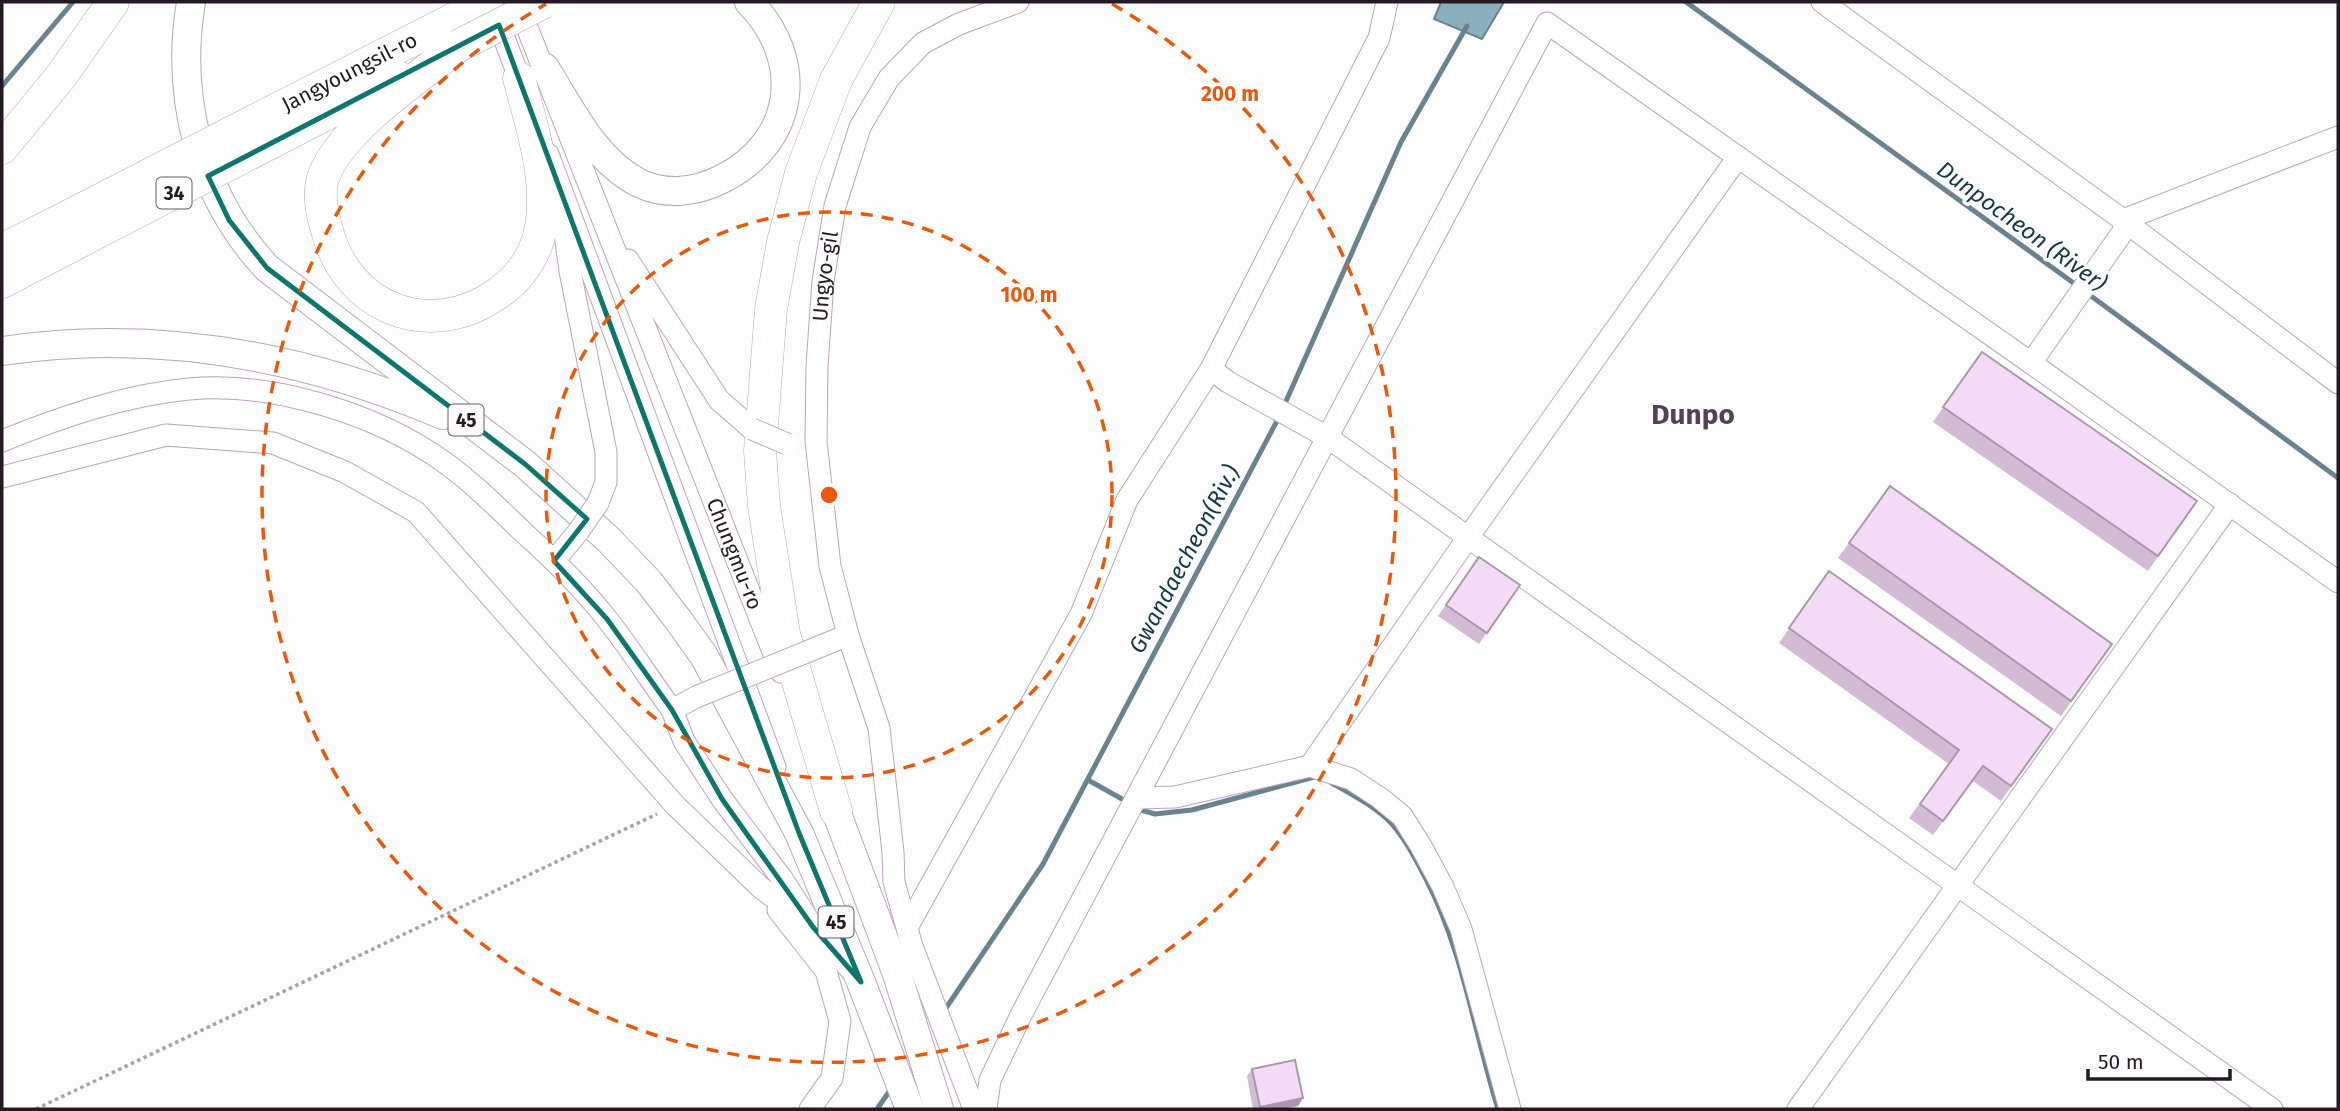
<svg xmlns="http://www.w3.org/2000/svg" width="2340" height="1111" viewBox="0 0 2340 1111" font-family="'Fira Sans',sans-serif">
<rect width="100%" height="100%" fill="#fcfcfc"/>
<!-- water -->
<path fill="#89b0bc" stroke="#6a838e" stroke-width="2" d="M 1441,2 L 1504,2 L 1482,39 L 1434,19 Z"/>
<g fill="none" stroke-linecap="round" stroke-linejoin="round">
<!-- stream -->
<g stroke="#6a838e" stroke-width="5">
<path d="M 1686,2 L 2079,287"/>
<path d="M 2,86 L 73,2"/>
<path d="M 2087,293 L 2338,478"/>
<path d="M 1283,408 L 1401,142 L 1467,26"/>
<path d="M 1088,780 L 1122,799"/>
<path d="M 1330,782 C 1351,794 1375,806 1392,824 C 1406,840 1416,860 1426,879 C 1463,951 1474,1032 1498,1109"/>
<path d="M 1141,810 L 1155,814 L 1192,810 L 1318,776"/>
<path d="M 944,1011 L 1043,864 L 1279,417"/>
<path d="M 877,1109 L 891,1089"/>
</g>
<defs>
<g id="minor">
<path id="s1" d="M 517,2 L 781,672"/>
<path d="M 1822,2 L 2123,220 L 2338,383"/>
<path d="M 495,14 L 523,88"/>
<path d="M 548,154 L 775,767"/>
<path d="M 563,219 L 570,271 L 606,452 L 606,482 L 598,503"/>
<path d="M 628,260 L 719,400 L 752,429"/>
<path d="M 2031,363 L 2124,230 L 2123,220 L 2338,137"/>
<path d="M 1211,369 L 1228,382 L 1327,437 L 2272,1109"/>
<path d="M 2,441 C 61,417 125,395 189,389 C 272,381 377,414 444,462 C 472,482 498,508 523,532 C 553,559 582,587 607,619 C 630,648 650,680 672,710 L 696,697"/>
<path d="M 2,477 L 166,435 L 273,443 L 345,472 L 416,512 L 675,805 L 760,887 L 813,927"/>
<path d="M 554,561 L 578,532"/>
<path d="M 809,651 L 848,635"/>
<path d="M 672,710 L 684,741 L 722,799 L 783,880 L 813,927 L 850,969"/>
<path d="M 1310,766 L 1469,536 L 1738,157"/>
<path d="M 1137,798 L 1175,797 L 1310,766 L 1351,779 L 1380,798 L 1402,816 L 1421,846 L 1443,887 L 1461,929 L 1510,1109"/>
<path d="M 778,910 L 826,971 L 840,1021 L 832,1078 L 810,1109"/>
<path d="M 908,926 L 1081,614 L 1127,500 L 1211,369 L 1379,38 L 1387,2"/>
<path id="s2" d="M 974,1109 L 912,946 L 894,882 L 893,852 L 879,728 L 848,635 L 830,566 L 816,441 L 817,366 L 823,281 L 835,206 L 860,127 L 889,78 L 923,43 L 959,24 L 1018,2"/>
<path d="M 986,1109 L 990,1080 L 1022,1013 L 1547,23 L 2031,363 L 2338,582"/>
<path d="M 1798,1109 L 2230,504"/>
</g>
<g id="major">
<path d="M 191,2 C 175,98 200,196 267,268 L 525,464 L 608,539 L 649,582 L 679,621 L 704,656 L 799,833 L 861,982 L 910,1109"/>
<path d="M 545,68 C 571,109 594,160 639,183 C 666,196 696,192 722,179 C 796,142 806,60 749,2"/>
<path d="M 2,351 C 155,328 302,355 443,415"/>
<path d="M 836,811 L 897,974 L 939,1109"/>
</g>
<g id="highway">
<path d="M 458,46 C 417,79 340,129 323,178 C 318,195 322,214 327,230 C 347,309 430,341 497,294 C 516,281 531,262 538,240 C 553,188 532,128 519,78"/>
<path id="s3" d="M 256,120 L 487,2"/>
<path d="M 272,142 L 398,77"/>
<path d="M 2,148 L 62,75 L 113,2"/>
<path d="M 2,250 L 67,217"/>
<path d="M 2,282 L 75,244"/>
<path d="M 836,811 L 784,634 L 764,506 L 760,451 L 771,309 L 783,242 L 801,173 L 836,80 L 879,2"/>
</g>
</defs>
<!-- minor casing -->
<use href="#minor" stroke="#bca4be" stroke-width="23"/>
<!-- major casing -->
<use href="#major" stroke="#bca4be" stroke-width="30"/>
<!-- highway casing -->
<use href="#highway" stroke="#bca4be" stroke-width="33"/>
<!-- path -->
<path stroke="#a6a3a6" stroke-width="3.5" stroke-dasharray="3.5 3.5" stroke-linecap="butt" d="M 36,1109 L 657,814"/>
<!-- minor -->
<use href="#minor" stroke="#fff" stroke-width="21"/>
<!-- major -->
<use href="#major" stroke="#fff" stroke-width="28"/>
<!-- highway -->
<use href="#highway" stroke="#fff" stroke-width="32"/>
<defs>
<g id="minor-bridge">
<path d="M 752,429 L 787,444"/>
<path d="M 578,532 L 598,503"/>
<path d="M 696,697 L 809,651"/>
</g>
<g id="highway-bridge">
<path d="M 458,46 L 544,2"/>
<path d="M 67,217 L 256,120"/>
<path d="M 75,244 L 272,142"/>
</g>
</defs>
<!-- minor-bridge casing -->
<use href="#minor-bridge" stroke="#bca4be" stroke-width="23" stroke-linecap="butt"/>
<!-- highway-bridge casing -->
<use href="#highway-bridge" stroke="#bca4be" stroke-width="33" stroke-linecap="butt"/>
<!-- minor-bridge -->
<use href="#minor-bridge" stroke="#fff" stroke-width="21"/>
<!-- highway-bridge -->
<use href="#highway-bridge" stroke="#fff" stroke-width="32"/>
</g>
<!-- wall -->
<g fill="#d1bcd4">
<path d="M 1982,352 L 2197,501 L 2148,571 L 1933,422 Z"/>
<path d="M 1890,486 L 2112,644 L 2061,716 L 1838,558 Z"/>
<path d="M 1479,557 L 1520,585 L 1479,644 L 1438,616 Z"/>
<path d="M 1829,571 L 2052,729 L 2001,801 L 1973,781 L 1933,835 L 1909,818 L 1949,764 L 1779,643 Z"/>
<path d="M 1252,1069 L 1303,1098 L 1298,1106 L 1280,1109 L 1253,1109 L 1247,1076 Z"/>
</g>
<!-- shaded-wall -->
<path fill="#aa99ac" d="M 1303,1098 L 1298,1106 L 1280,1109 L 1258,1109 L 1260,1107 Z"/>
<!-- building -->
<g fill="#f3dbf6" stroke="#aa99ac" stroke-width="2">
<path d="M 1982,352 L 2197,501 L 2158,556 L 1943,407 Z"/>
<path d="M 1890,486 L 2112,644 L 2071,701 L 1849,543 Z"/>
<path d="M 1479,557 L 1520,585 L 1487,633 L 1446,605 Z"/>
<path d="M 1829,571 L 2052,729 L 2011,786 L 1983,766 L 1943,821 L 1920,804 L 1959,750 L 1789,628 Z"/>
<path d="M 1295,1060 L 1303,1098 L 1260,1107 L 1252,1069 Z"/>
</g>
<!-- marked area -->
<path fill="none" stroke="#0f766e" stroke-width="5" stroke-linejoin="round" d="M 499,25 L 799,833 L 861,982 L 813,927 L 722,799 L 672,710 L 607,619 L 554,561 L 587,519 L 525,464 L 267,268 L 229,220 L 208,176 Z"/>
<!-- distance rings -->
<g fill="none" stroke="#e8590c" stroke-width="3.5" stroke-dasharray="12 9">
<circle cx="829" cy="495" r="283"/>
<path d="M1112 4A567 567 0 1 1 546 4"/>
</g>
<g text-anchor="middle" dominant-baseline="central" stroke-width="7" stroke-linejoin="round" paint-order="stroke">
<!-- shield labels -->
<g fill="#fcfcfc" stroke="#645e64" stroke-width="2">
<rect x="156.5" y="177.5" width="35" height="31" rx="5"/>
<rect x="448.5" y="404.5" width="35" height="31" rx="5"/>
<rect x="818.5" y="906.5" width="35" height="31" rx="5"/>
</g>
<g font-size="19" font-weight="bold" fill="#231a23">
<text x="174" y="193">34</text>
<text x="466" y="420">45</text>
<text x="836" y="922">45</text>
</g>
<!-- street labels -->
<g font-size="21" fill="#231a23" stroke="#fcfcfc">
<text stroke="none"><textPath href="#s3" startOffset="105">Jangyoungsil-ro</textPath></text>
<text stroke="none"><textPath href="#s2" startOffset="856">Ungyo-gil</textPath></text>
<text stroke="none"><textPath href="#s1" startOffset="593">Chungmu-ro</textPath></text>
</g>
<!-- water labels -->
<g font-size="23" font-style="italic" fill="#143943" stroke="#fcfcfc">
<text transform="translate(2022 226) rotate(36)">Dunpocheon (River)</text>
<text transform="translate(1184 559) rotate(-62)">Gwandaecheon(Riv.)</text>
</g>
<!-- district labels -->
<g font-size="28" font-weight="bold" fill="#554157" stroke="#fcfcfc">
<text x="1693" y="414">Dunpo</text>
</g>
</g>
<circle cx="829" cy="495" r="10" fill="#e8590c" stroke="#fcfcfc" stroke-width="3.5"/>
<g font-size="21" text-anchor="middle" font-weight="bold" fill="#e8590c" stroke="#fcfcfc" stroke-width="7" stroke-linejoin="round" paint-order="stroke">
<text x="1230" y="101">200 m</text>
<text x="1029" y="302">100 m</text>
</g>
<!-- border -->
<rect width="2340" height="1111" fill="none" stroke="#231a23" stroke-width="7"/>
<!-- scale -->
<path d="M2088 1069v10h142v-10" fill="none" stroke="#231a23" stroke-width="3.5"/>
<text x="2098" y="1069" font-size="21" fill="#231a23" stroke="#fcfcfc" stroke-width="5" paint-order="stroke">50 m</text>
</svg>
